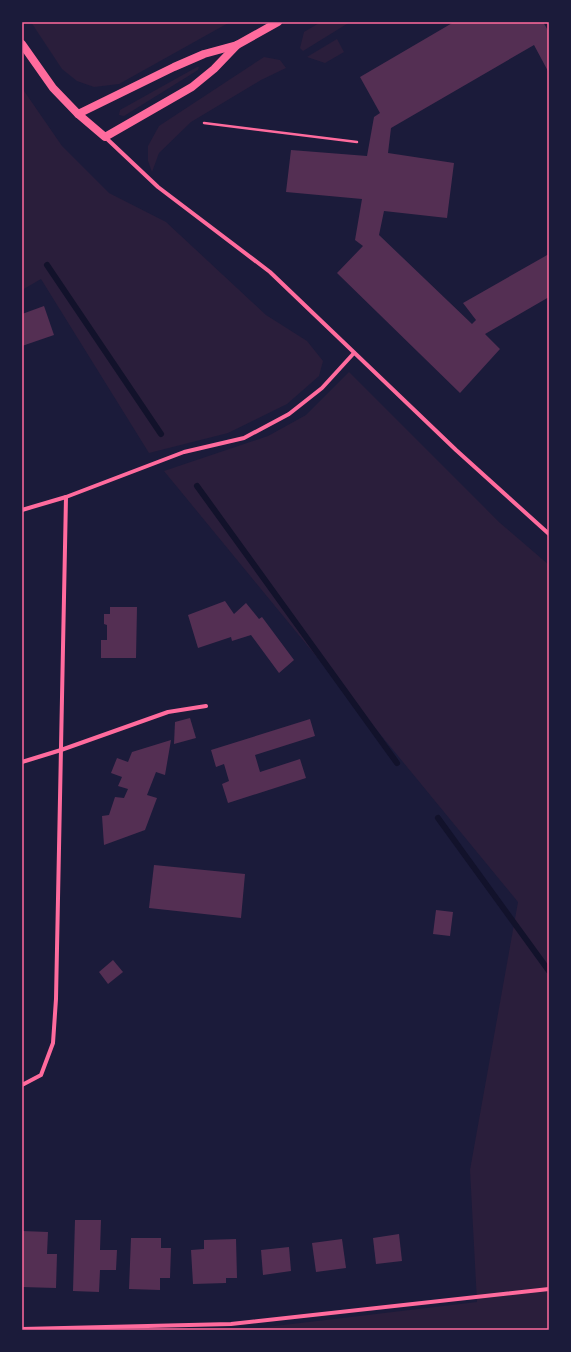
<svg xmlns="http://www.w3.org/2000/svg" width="571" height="1352" viewBox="0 0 571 1352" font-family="'Noto Serif',serif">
<rect width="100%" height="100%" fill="#1b1b3a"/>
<!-- green -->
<g fill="#2a1e3b">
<path d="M 31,22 L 230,22 L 119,84 L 94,87 L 77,81 L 62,69 Z"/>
<path d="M 321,22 L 350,22 L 303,51 L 300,48 L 304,32 Z"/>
<path d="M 337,39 L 344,52 L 325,63 L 307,57 Z"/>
<path d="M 264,57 L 280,60 L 286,68 L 261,80 L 191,122 L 159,153 L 152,172 L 148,161 L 148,146 L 159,126 Z"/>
<path d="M 197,67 L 199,67 L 198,70 L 124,116 L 119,115 L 120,110 Z"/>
<path d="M 22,88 L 62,146 L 109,193 L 166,222 L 266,315 L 307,341 L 323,361 L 319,376 L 287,404 L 228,433 L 149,453 L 41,279 L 22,290 Z"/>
<path d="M 349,372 L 500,523 L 549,565 L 549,1330 L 232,1330 L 249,1329 L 477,1302 L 470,1170 L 518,902 L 164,471 L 268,436 L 306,415 Z"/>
</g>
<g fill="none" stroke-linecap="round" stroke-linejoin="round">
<!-- stream -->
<g stroke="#12122b" stroke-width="6">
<path d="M 47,265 L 161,434"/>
<path d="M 197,486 L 397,763"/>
<path d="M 438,818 L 549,971"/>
</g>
</g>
<!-- building -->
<g fill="#542f53">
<path d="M 454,22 L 543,22 L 549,32 L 549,73 L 534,45 L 391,128 L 388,153 L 454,163 L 447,218 L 384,211 L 379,235 L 472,324 L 476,320 L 463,303 L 549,254 L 549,297 L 485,334 L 500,349 L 460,393 L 337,273 L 363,246 L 355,240 L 362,199 L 286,192 L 291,150 L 367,156 L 374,117 L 380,113 L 360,77 Z"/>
<path d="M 44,306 L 54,335 L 22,346 L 22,314 Z"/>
<path d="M 225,601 L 234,614 L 246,603 L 259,619 L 262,617 L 294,660 L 279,673 L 251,635 L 232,641 L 231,637 L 198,648 L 188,615 Z"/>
<path d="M 110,607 L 137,607 L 136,658 L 101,658 L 101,640 L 107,640 L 107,625 L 104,624 L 104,614 L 110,614 Z"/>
<path d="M 190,718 L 196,738 L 174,744 L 175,722 Z"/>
<path d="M 310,719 L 315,736 L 255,755 L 260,772 L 300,759 L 306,778 L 228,803 L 222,784 L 229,781 L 224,764 L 216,767 L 211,750 Z"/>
<path d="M 171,740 L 165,775 L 156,772 L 147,795 L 157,798 L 145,830 L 104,845 L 102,816 L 109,815 L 115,797 L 124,798 L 128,789 L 118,786 L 122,777 L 111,773 L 117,758 L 128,762 L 132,752 Z"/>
<path d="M 154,865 L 245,874 L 241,918 L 149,908 Z"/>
<path d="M 436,910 L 453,912 L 450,936 L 433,934 Z"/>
<path d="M 113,960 L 123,972 L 108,984 L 99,972 Z"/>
<path d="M 75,1220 L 101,1220 L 100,1250 L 117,1250 L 116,1270 L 100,1270 L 99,1292 L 73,1291 Z"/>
<path d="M 22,1231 L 48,1232 L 47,1254 L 57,1254 L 56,1288 L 22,1287 Z"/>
<path d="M 399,1234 L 402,1261 L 376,1264 L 373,1238 Z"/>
<path d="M 131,1238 L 161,1238 L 161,1248 L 171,1248 L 170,1278 L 160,1278 L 160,1290 L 129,1289 Z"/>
<path d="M 236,1239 L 237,1278 L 226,1278 L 226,1283 L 193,1284 L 191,1250 L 204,1249 L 204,1240 Z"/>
<path d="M 342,1239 L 346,1268 L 316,1272 L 312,1243 Z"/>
<path d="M 289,1247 L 291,1271 L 263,1275 L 261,1250 Z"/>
</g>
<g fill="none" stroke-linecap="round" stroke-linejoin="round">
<!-- path -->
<path stroke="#ff6b9d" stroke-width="2.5" d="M 204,123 L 357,142"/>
<!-- minor -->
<g stroke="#ff6b9d" stroke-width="4">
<path d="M 105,137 L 158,187 L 270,272 L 456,450 L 549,534"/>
<path d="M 22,510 L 66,497 L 184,452 L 244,438 L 289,414 L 322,388 L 354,353"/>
<path d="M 22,762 L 61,750 L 168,712 L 206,706"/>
<path d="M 22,1085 L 41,1075 L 53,1043 L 56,999 L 66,497"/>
<path d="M 22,1329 L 231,1324 L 549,1289"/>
</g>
<!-- secondary -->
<g stroke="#ff6b9d" stroke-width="8">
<path d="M 22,44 L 53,88 L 78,114 L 105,137 L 192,87 L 214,69 L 237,45"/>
<path d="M 78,114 L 174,67 L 204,54 L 237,45 L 278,22"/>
</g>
</g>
<!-- border -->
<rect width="571" height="1352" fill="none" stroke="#1b1b3a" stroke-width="46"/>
<rect x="23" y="23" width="525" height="1306" fill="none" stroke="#ff6b9d" stroke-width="1.5"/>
</svg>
